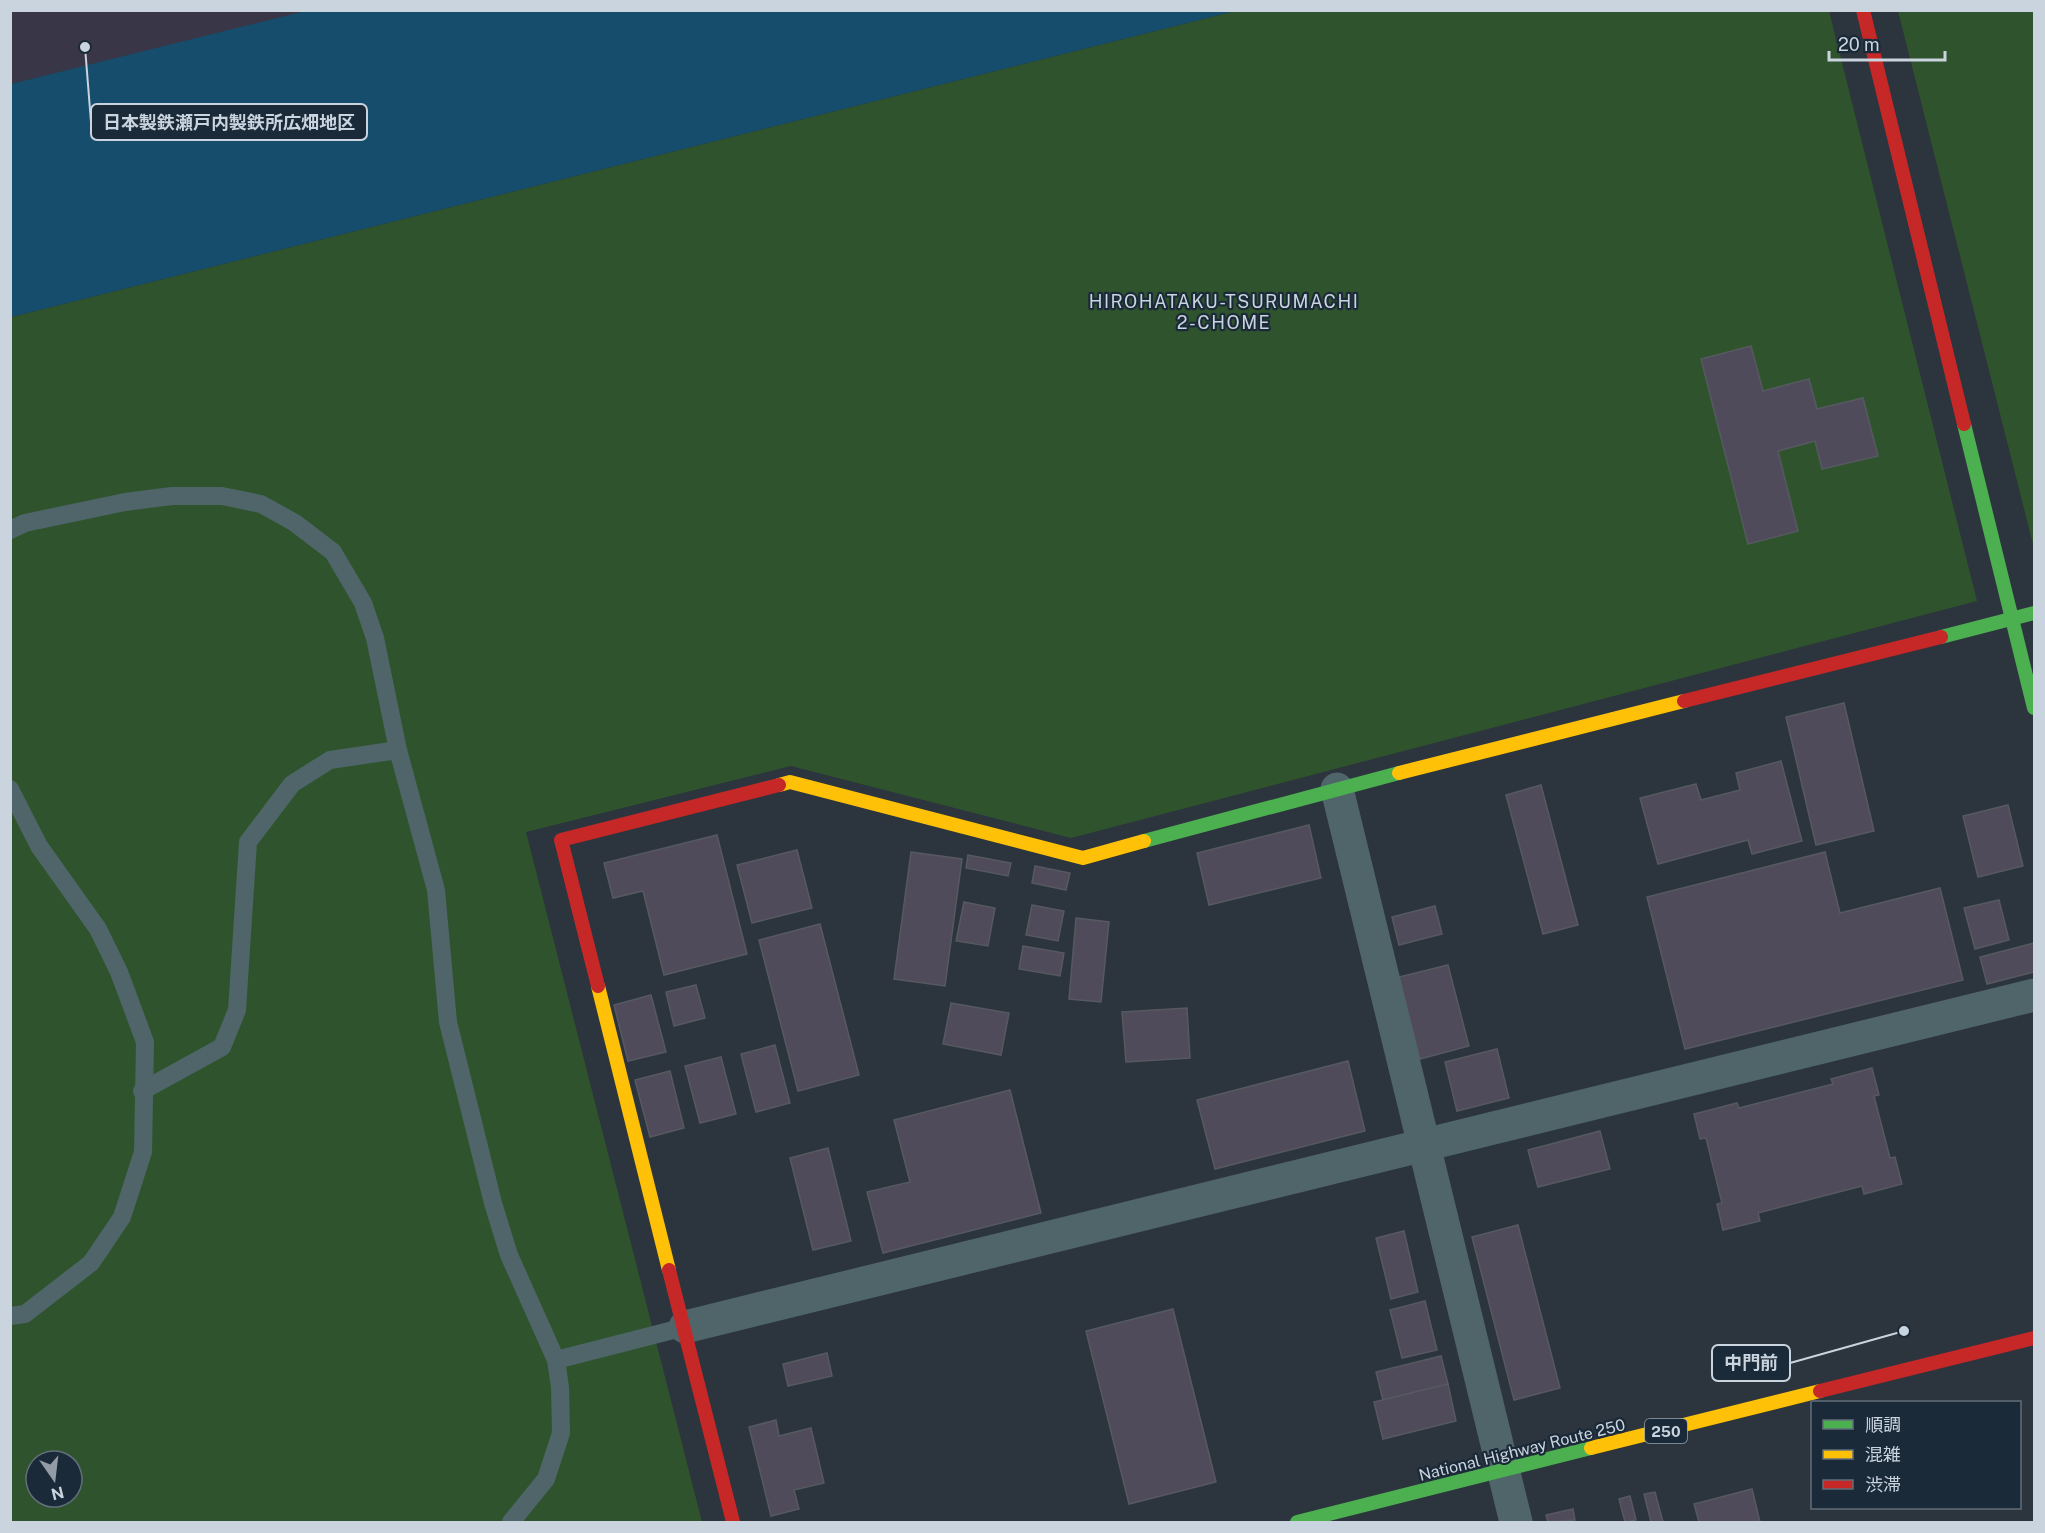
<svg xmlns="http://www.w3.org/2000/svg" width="2045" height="1533" viewBox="0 0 2045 1533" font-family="'Public Sans','Noto Sans JP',sans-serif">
<rect width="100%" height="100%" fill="#2c343d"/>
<!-- industrial -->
<path fill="#393747" d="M 11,10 L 310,11 L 11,84 Z"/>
<!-- green -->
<g fill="#2f542d" fill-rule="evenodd">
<path d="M 1235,11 L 1829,11 L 1977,601 L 1071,838 L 791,766 L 526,832 L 702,1522 L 11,1522 L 11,317 ZM 36,1461 L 72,1461 L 72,1497 L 36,1497 Z"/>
<path d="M 1898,11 L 2034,11 L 2034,548 Z"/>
</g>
<!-- water -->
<path fill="#164d6d" d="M 310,10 L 1235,10 L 1235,11 L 11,317 L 11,84 Z"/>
<!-- building -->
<g fill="#4f4b5b" stroke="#575961" stroke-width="1.5">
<path d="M 1751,346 L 1763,391 L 1809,379 L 1817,409 L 1863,398 L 1878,456 L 1822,469 L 1815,441 L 1778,451 L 1798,531 L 1748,544 L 1701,359 Z"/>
<path d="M 1844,703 L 1874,831 L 1816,845 L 1786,717 Z"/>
<path d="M 1781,761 L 1802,841 L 1752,854 L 1748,840 L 1658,864 L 1640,798 L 1696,784 L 1701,800 L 1740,790 L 1736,773 Z"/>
<path d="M 1541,785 L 1578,925 L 1543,934 L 1506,795 Z"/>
<path d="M 2008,805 L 2023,866 L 1978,877 L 1963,816 Z"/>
<path d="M 1309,825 L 1321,878 L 1209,905 L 1197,853 Z"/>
<path d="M 717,835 L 747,954 L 664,975 L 643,891 L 613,898 L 604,863 Z"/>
<path d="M 797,850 L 812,908 L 752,923 L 737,865 Z"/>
<path d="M 911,852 L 962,859 L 945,986 L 894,979 Z"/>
<path d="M 1825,852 L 1840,913 L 1940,888 L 1963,980 L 1685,1049 L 1647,897 Z"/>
<path d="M 968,855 L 1011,863 L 1008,876 L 966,868 Z"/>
<path d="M 1035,866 L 1070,873 L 1066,890 L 1032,883 Z"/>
<path d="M 1999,900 L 2009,940 L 1975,949 L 1964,908 Z"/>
<path d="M 964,902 L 995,908 L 988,946 L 956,941 Z"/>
<path d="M 1032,905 L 1064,911 L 1058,941 L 1026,935 Z"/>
<path d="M 1435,906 L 1442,934 L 1399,945 L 1392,917 Z"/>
<path d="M 1076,918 L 1109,922 L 1101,1002 L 1069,999 Z"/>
<path d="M 820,924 L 859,1075 L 798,1091 L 759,940 Z"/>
<path d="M 2034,943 L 2034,972 L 1987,984 L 1980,957 Z"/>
<path d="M 1023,946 L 1064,953 L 1060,976 L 1019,969 Z"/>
<path d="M 1448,965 L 1469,1046 L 1420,1059 L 1399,977 Z"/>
<path d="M 696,985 L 705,1018 L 674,1026 L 666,992 Z"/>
<path d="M 651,995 L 666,1052 L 628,1061 L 614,1005 Z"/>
<path d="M 951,1003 L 1009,1013 L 1001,1055 L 943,1044 Z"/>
<path d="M 1187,1008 L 1190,1058 L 1126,1062 L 1122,1012 Z"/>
<path d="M 775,1045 L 790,1103 L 756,1112 L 741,1054 Z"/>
<path d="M 1497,1049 L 1509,1098 L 1457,1111 L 1445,1062 Z"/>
<path d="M 721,1057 L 736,1114 L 700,1123 L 685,1066 Z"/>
<path d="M 1348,1061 L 1365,1131 L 1215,1169 L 1197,1100 Z"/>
<path d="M 1872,1068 L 1879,1095 L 1874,1096 L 1890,1158 L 1895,1157 L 1902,1184 L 1864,1194 L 1862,1186 L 1758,1213 L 1760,1221 L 1723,1230 L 1717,1204 L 1722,1203 L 1706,1138 L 1700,1139 L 1694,1114 L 1737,1103 L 1739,1108 L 1833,1084 L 1831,1079 Z"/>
<path d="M 670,1071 L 684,1128 L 650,1137 L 635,1080 Z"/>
<path d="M 1010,1090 L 1041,1213 L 883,1253 L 867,1192 L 910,1182 L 894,1120 Z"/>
<path d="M 1600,1131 L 1610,1169 L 1538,1187 L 1528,1150 Z"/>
<path d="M 828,1148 L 851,1241 L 813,1250 L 790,1158 Z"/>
<path d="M 1518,1225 L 1560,1388 L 1514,1400 L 1472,1237 Z"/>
<path d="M 1404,1231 L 1418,1292 L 1391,1299 L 1376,1238 Z"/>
<path d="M 1425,1301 L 1437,1350 L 1402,1358 L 1390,1310 Z"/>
<path d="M 1173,1309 L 1216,1482 L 1129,1504 L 1086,1331 Z"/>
<path d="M 827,1353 L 832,1376 L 788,1386 L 783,1364 Z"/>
<path d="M 1441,1356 L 1448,1384 L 1383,1400 L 1376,1372 Z"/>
<path d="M 1448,1384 L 1456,1421 L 1383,1439 L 1374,1402 Z"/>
<path d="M 776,1420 L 779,1436 L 811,1428 L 824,1483 L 794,1490 L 799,1509 L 771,1516 L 749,1427 Z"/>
<path d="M 1752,1489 L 1760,1522 L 1699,1522 L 1694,1504 Z"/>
<path d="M 1655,1492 L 1663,1522 L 1651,1522 L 1644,1494 Z"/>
<path d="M 1630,1496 L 1636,1520 L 1625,1522 L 1619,1499 Z"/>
<path d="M 1573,1509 L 1575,1520 L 1548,1522 L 1546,1515 Z"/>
</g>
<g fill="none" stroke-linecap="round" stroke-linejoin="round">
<!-- lane -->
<g stroke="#4f6569" stroke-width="18">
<path d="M 10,530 L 25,523 L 125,502 L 172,496 L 222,496 L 261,504 L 295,523 L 333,552 L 363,603 L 375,638 L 398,750 L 436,890 L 448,1022 L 493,1203 L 509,1255 L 556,1360 L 560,1387 L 561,1433 L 546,1479 L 511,1522"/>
<path d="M 10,789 L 39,846 L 98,929 L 119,972 L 145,1042 L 143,1152 L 122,1217 L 91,1263 L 25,1314 L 10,1316"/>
<path d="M 142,1091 L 222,1047 L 237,1010 L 248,842 L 292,784 L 330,760 L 398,750"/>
<path d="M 556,1360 L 685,1327"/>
</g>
<!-- street -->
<g stroke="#4f6569" stroke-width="33">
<path d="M 1337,789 L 1516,1522"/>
<path d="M 685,1327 L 2034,995"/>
</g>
<!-- fast -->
<g stroke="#4caf50" stroke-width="14">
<path d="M 1964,424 L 2034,708"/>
<path d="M 1941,637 L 2034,613"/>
<path d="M 1144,841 L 1399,773"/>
<path d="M 1297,1522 L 1591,1448"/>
</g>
<!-- slow -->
<g stroke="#ffc107" stroke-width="14">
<path d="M 1399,773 L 1684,701"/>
<path d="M 779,785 L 790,782 L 1083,858 L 1144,841"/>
<path d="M 598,986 L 669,1270"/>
<path d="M 1591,1448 L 1820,1391"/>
</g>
<!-- jam -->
<g stroke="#c62828" stroke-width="14">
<path d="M 1863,10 L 1964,424"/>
<path d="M 1684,701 L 1941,637"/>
<path d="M 598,986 L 561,840 L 779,785"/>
<path d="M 669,1270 L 733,1522"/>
<path d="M 1820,1391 L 2034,1338"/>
</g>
</g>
<g text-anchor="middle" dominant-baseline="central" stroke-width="4.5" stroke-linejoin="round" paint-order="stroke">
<!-- shield labels -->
<rect fill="#1b2a39" stroke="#96a1ac" stroke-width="1.5" x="1645" y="1419" width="42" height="24" rx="4.5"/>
<g font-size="15" font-weight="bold" fill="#cad4de">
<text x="1666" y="1431">250</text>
</g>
<!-- street labels -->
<g font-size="16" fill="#cad4de" stroke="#1b2a39">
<text transform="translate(1522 1450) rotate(-14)">National Highway Route 250</text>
</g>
<!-- neighbourhood labels -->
<g font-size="18" letter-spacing="1.5" fill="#cad4de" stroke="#1b2a39">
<text x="1224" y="301">HIROHATAKU-TSURUMACHI<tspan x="1224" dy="21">2-CHOME</tspan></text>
</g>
</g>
<!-- callouts -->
<path fill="none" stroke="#cad4de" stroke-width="2" d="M85 47L91 122M1904 1331L1790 1363"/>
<g fill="#cad4de" stroke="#1b2a39" stroke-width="2">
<circle cx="85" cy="47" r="6"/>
<circle cx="1904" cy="1331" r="6"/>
</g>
<g fill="#1b2a39" stroke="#cad4de" stroke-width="2">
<rect x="91" y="104" width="276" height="36" rx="6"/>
<rect x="1712" y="1345" width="78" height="36" rx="6"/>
</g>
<g font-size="18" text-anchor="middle" font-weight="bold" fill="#cad4de">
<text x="229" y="129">日本製鉄瀬戸内製鉄所広畑地区</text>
<text x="1751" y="1369">中門前</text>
</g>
<!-- border -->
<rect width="2045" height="1533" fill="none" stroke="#cad4de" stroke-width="24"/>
<!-- legend -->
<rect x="1811" y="1401" width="210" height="108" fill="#1b2a39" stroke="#616e7b" stroke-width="1.5"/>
<rect x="1823" y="1420" width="30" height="9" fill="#4caf50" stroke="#616e7b" stroke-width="1.5"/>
<text x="1865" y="1431" font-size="18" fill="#cad4de">順調</text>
<rect x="1823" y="1450" width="30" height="9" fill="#ffc107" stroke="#616e7b" stroke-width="1.5"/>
<text x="1865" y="1461" font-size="18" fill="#cad4de">混雑</text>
<rect x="1823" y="1480" width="30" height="9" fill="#c62828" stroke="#616e7b" stroke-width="1.5"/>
<text x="1865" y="1491" font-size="18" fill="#cad4de">渋滞</text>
<!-- north arrow -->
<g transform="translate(54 1479) rotate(166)"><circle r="28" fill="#1b2a39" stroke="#616e7b" stroke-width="1.5"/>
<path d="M0-4.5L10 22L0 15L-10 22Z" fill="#939ca6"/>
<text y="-9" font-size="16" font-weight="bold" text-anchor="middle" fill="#cad4de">N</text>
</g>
<!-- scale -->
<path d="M1829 51v9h116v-9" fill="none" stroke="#cad4de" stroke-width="3"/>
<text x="1838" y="51" font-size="18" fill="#cad4de" stroke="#1b2a39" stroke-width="4.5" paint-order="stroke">20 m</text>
</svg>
